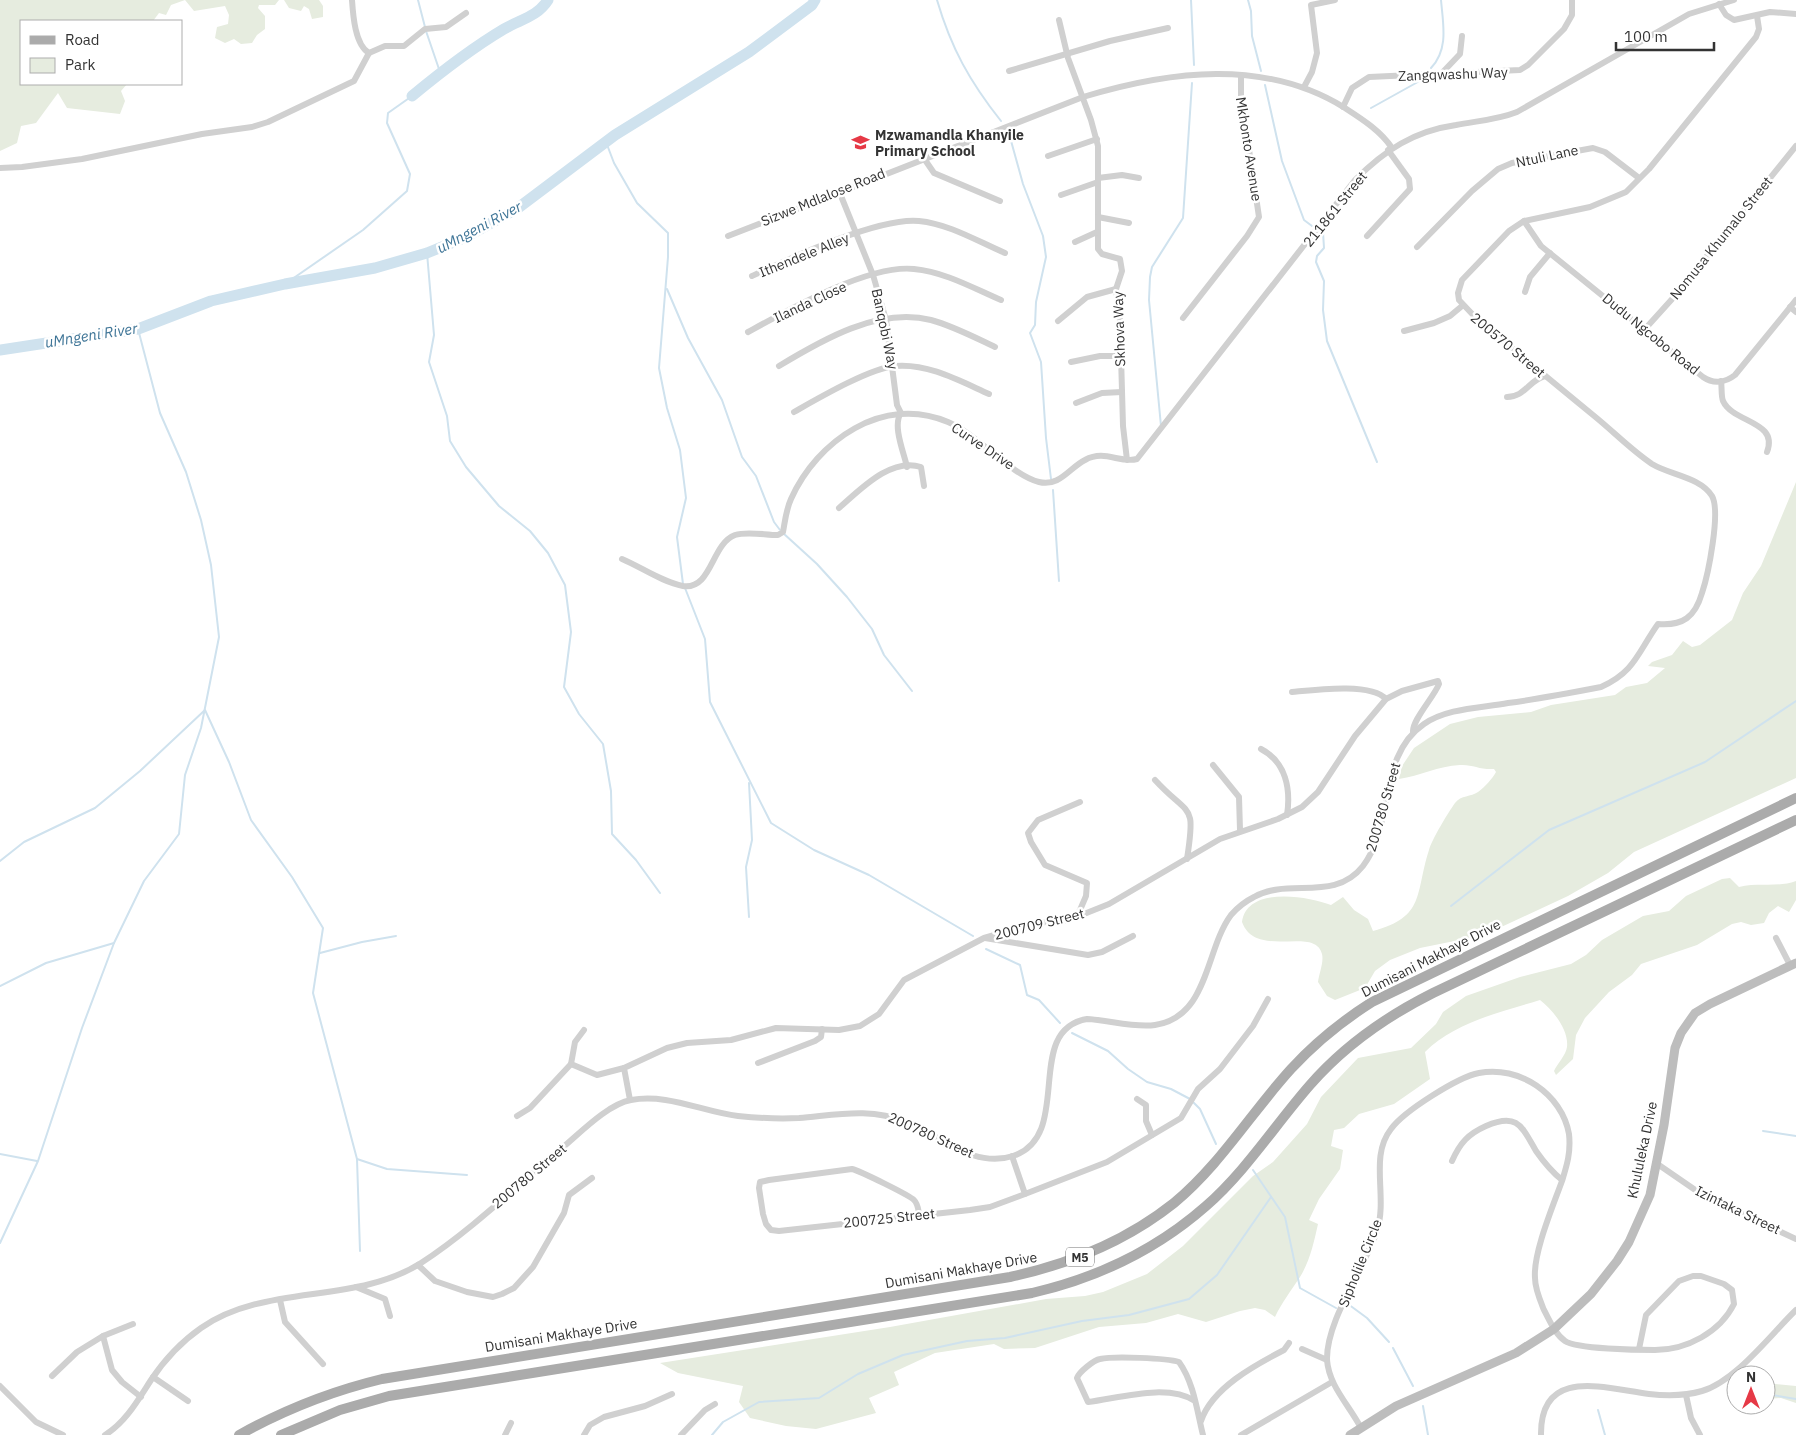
<svg xmlns="http://www.w3.org/2000/svg" width="1796" height="1435" viewBox="0 0 1796 1435" font-family="'IBM Plex Sans',sans-serif">
<rect width="100%" height="100%" fill="#fff"/>
<!-- green -->
<g fill="#e6ecdf">
<path d="M 0,0 L 185,0 L 171,5 L 166,15 L 159,13 L 153,21 L 21,21 L 21,84 L 127,84 L 121,91 L 125,101 L 120,114 L 67,108 L 58,93 L 36,123 L 21,126 L 17,143 L 0,151 Z"/>
<path d="M 185,0 L 279,0 L 275,5 L 259,5 L 258,8 L 265,16 L 265,29 L 257,35 L 252,43 L 241,44 L 234,39 L 225,43 L 215,38 L 217,27 L 228,24 L 229,15 L 225,6 L 194,11 Z"/>
<path d="M 284,0 L 319,0 L 323,6 L 323,17 L 312,19 L 309,9 L 304,6 L 301,11 L 289,8 Z"/>
<path d="M 1796,482 L 1796,778 L 1634,852 L 1608,873 L 1568,896 L 1484,935 L 1420,948 L 1390,960 L 1375,971 L 1365,988 L 1335,1000 L 1327,996 L 1318,982 C 1319,974 1324,962 1322,954 C 1315,925 1256,960 1242,922 C 1247,886 1307,896 1331,905 L 1343,897 L 1354,910 L 1368,919 L 1373,931 C 1426,917 1415,893 1429,850 C 1432,839 1448,813 1455,803 C 1461,795 1471,797 1478,792 C 1485,787 1492,779 1496,772 L 1494,769 C 1480,770 1472,764 1460,765 C 1438,766 1420,776 1399,779 L 1402,766 L 1414,748 L 1450,724 L 1478,717 L 1531,712 L 1551,705 L 1615,695 L 1626,687 L 1647,683 L 1665,668 L 1648,666 L 1652,662 L 1672,655 L 1683,641 L 1692,647 L 1700,645 L 1732,620 L 1743,593 L 1761,566 Z"/>
<path d="M 1730,878 L 1739,887 C 1758,882 1777,888 1796,881 L 1796,900 L 1789,912 L 1778,906 L 1769,913 L 1764,923 L 1751,925 L 1741,922 L 1732,924 L 1697,945 L 1641,964 L 1632,975 L 1609,992 L 1585,1018 L 1576,1035 L 1573,1059 L 1556,1075 L 1554,1071 C 1557,1064 1566,1055 1567,1047 C 1569,1030 1553,1010 1540,1000 C 1501,1012 1455,1022 1425,1052 L 1430,1079 L 1394,1104 L 1359,1114 L 1344,1128 L 1334,1130 L 1331,1146 L 1343,1150 L 1340,1169 L 1319,1199 L 1309,1220 L 1318,1224 C 1314,1242 1310,1261 1300,1277 C 1291,1291 1282,1302 1275,1317 L 1265,1310 L 1255,1308 L 1240,1311 L 1206,1322 L 1178,1314 L 1146,1323 L 1099,1327 L 1035,1348 L 1004,1349 L 994,1344 L 935,1353 L 894,1372 L 899,1385 L 869,1398 L 876,1413 L 816,1429 L 786,1426 L 750,1418 L 739,1402 L 743,1386 L 678,1373 L 660,1363 L 890,1327 L 1046,1299 L 1085,1296 L 1103,1292 L 1147,1274 L 1183,1246 L 1253,1176 L 1273,1162 L 1307,1124 L 1321,1097 L 1358,1058 L 1411,1048 L 1436,1024 L 1443,1012 L 1466,996 L 1520,977 L 1571,964 L 1586,955 L 1602,940 L 1643,916 L 1669,911 L 1686,896 L 1722,879 Z"/>
<path d="M 1766,1383 L 1796,1386 L 1796,1403 L 1781,1398 L 1766,1399 Z"/>
</g>
<g fill="none" stroke-linecap="round" stroke-linejoin="round">
<!-- stream -->
<g stroke="#cfe2ee" stroke-width="2">
<path d="M 418,0 L 425,27"/>
<path d="M 937,0 C 951,48 970,82 1001,121"/>
<path d="M 1191,0 L 1194,65"/>
<path d="M 1248,0 L 1251,11 L 1252,36 L 1261,71"/>
<path d="M 426,31 L 440,72"/>
<path d="M 1431,68 C 1449,49 1443,24 1441,0"/>
<path d="M 1265,85 L 1282,161 L 1304,220 L 1312,226"/>
<path d="M 1371,108 L 1425,78"/>
<path d="M 1008,130 L 1023,184 L 1043,236 L 1046,257 L 1036,302 L 1035,325 L 1030,333 L 1041,362 L 1046,438 L 1051,479"/>
<path d="M 606,142 L 614,163 L 637,203 L 668,233 L 668,257 L 659,368 L 667,408 L 680,450 L 686,498 L 677,537 L 683,584"/>
<path d="M 1323,232 L 1324,248 L 1317,256 L 1316,262 L 1324,281 L 1323,310 L 1327,341 L 1377,462"/>
<path d="M 427,253 L 434,335 L 429,362 L 447,416 L 450,441 L 466,467 L 499,506 L 530,531 L 548,553 L 565,585 L 571,632 L 564,687 L 579,714 L 603,744 L 611,791 L 612,834 L 636,860 L 660,893"/>
<path d="M 285,284 L 363,230 L 407,191 L 410,174 L 387,123 L 388,113 L 412,96"/>
<path d="M 667,289 L 688,338 L 722,400 L 742,457 L 756,476 L 774,522 L 780,530"/>
<path d="M 1161,426 L 1149,300 L 1150,277 L 1152,267 L 1183,218 L 1192,83"/>
<path d="M 1053,490 L 1059,581"/>
<path d="M 783,533 L 817,564 L 847,597 L 872,629 L 884,655 L 912,691"/>
<path d="M 685,588 L 705,639 L 710,702 L 771,823 L 814,850 L 869,875 L 973,936"/>
<path d="M 0,861 L 24,842 L 95,808 L 140,771 L 205,710 L 229,762 L 251,820 L 292,877 L 323,928 L 313,993 L 357,1159 L 360,1251"/>
<path d="M 1451,906 L 1549,830 L 1705,762 L 1796,701"/>
<path d="M 749,917 L 746,867 L 752,840 L 749,783"/>
<path d="M 986,949 L 1020,965 L 1027,995 L 1039,1000 L 1060,1023"/>
<path d="M 320,953 L 362,942 L 396,936"/>
<path d="M 0,986 L 46,963 L 114,943"/>
<path d="M 1072,1033 L 1108,1051 L 1128,1069 L 1147,1082 L 1171,1089 L 1190,1099"/>
<path d="M 1193,1102 L 1200,1109 L 1216,1144"/>
<path d="M 1763,1131 L 1796,1136"/>
<path d="M 0,1154 L 37,1161"/>
<path d="M 357,1159 L 387,1169 L 467,1175"/>
<path d="M 1253,1170 L 1285,1217 L 1300,1288 L 1336,1308"/>
<path d="M 0,1243 L 38,1161 L 82,1028 L 114,943 L 144,881 L 179,834 L 185,775 L 201,728 L 219,637 L 211,565 L 201,520 L 186,472 L 160,413 L 138,329"/>
<path d="M 1348,1304 L 1367,1318 L 1389,1342"/>
<path d="M 1393,1348 L 1413,1386"/>
<path d="M 1766,1394 L 1796,1399"/>
<path d="M 1423,1406 L 1428,1435"/>
<path d="M 1598,1410 L 1605,1435"/>
<path d="M 712,1435 L 723,1422 L 759,1402 L 819,1398 L 858,1374 L 903,1355 L 967,1341 L 1005,1338 L 1082,1321 L 1129,1315 L 1189,1299 L 1217,1275 L 1271,1197"/>
</g>
<!-- river -->
<g stroke="#cfe2ee" stroke-width="11">
<path d="M 412,96 C 441,72 472,48 504,29 C 521,19 537,17 548,0"/>
<path d="M 0,350 L 138,329 L 211,301 L 285,284 L 375,268 L 427,253 L 466,237 L 518,208 L 615,135 L 749,52 L 812,5 L 815,0"/>
</g>
<!-- street -->
<g stroke="#d0d0d0" stroke-width="6">
<path d="M 352,0 C 353,15 355,45 369,53 L 385,46 L 404,46 L 425,29 L 446,27 L 466,13"/>
<path d="M 1719,4 L 1726,15 L 1734,20 L 1770,12 L 1796,14"/>
<path d="M 1059,20 L 1068,58 L 1091,120 L 1098,146 L 1098,249 L 1102,254 L 1120,259 L 1122,271 L 1116,289 L 1120,321 L 1123,426 L 1127,460"/>
<path d="M 1009,71 L 1110,41 L 1168,28"/>
<path d="M 1441,74 L 1460,54 L 1462,36"/>
<path d="M 1304,87 L 1312,72 L 1317,53 L 1311,5 L 1335,0"/>
<path d="M 1343,107 L 1352,88 L 1369,77 L 1520,70 L 1528,65 L 1564,29 L 1572,15 L 1572,0"/>
<path d="M 1048,156 L 1097,139"/>
<path d="M 923,157 L 934,173 L 1000,201"/>
<path d="M 0,168 L 22,167 L 82,159 L 202,134 L 252,127 L 268,122 L 354,81 L 369,53"/>
<path d="M 1098,178 L 1122,175 L 1139,178"/>
<path d="M 839,191 L 873,275 L 886,320 L 897,405 L 901,413 C 892,425 904,453 907,467"/>
<path d="M 1061,195 L 1098,182"/>
<path d="M 1098,217 L 1129,223"/>
<path d="M 1524,221 L 1541,246 L 1703,377 C 1713,384 1725,383 1735,375 L 1796,300"/>
<path d="M 728,236 L 1083,97 C 1169,71 1265,58 1345,108 C 1362,119 1381,131 1392,148"/>
<path d="M 1367,236 L 1410,189 L 1409,179 L 1388,150"/>
<path d="M 1075,242 L 1097,232"/>
<path d="M 1417,247 L 1472,191 L 1498,169 L 1512,163 L 1593,148 L 1605,152 L 1639,178"/>
<path d="M 752,276 C 791,258 879,217 919,221 C 949,224 977,241 1005,253"/>
<path d="M 1525,292 L 1530,277 L 1550,253"/>
<path d="M 1790,307 L 1796,312"/>
<path d="M 1183,318 L 1247,236 L 1259,217 L 1241,96 L 1241,75"/>
<path d="M 1058,321 L 1087,297 L 1116,289"/>
<path d="M 1645,329 L 1673,298 L 1796,146"/>
<path d="M 1404,331 L 1434,323 L 1450,316 L 1462,306"/>
<path d="M 748,332 C 788,310 869,264 914,269 C 945,272 973,288 1001,300"/>
<path d="M 1071,362 L 1100,356 L 1121,356"/>
<path d="M 779,366 C 822,340 878,307 931,320 C 953,326 974,337 995,347"/>
<path d="M 1721,381 C 1722,387 1721,396 1723,401 C 1733,423 1779,421 1767,452"/>
<path d="M 1507,397 C 1525,397 1529,380 1545,376"/>
<path d="M 1076,403 L 1102,393 L 1122,392"/>
<path d="M 794,412 C 817,399 870,368 895,366 C 928,363 960,381 989,394"/>
<path d="M 839,508 C 859,491 890,457 921,467 L 924,486"/>
<path d="M 622,559 C 641,567 662,582 683,586 C 712,590 711,544 735,535 C 747,531 765,535 778,535 L 783,532 C 785,521 786,510 791,499 C 817,441 883,394 948,422 C 977,434 1011,475 1039,482 C 1060,487 1069,468 1085,460 C 1105,449 1120,464 1137,459 L 1355,180 C 1385,150 1414,131 1456,125 C 1476,121 1497,120 1517,112 L 1689,14 L 1734,0"/>
<path d="M 1292,692 C 1313,690 1371,682 1386,699"/>
<path d="M 1261,749 C 1286,762 1291,789 1287,815"/>
<path d="M 1213,765 L 1239,797 L 1240,830"/>
<path d="M 1155,780 C 1190,818 1196,801 1187,859"/>
<path d="M 1077,917 L 1086,896 L 1087,883 L 1045,865 L 1031,842 L 1028,833 L 1038,820 L 1080,802"/>
<path d="M 985,938 L 1088,955 L 1102,952 L 1133,936"/>
<path d="M 1776,938 L 1790,965"/>
<path d="M 584,1030 L 575,1042 L 571,1064 L 597,1075 L 624,1068"/>
<path d="M 758,1063 L 815,1041 L 821,1037 L 822,1029"/>
<path d="M 1137,1099 L 1146,1105 L 1146,1121 L 1152,1135"/>
<path d="M 630,1100 L 624,1068 L 667,1048 L 687,1043 L 731,1040 L 776,1028 L 839,1030 L 860,1026 L 879,1014 L 904,980 L 984,938 L 1036,923 L 1069,920 L 1109,904 L 1220,839 L 1278,819 L 1302,807 L 1318,792 L 1355,736 L 1386,699 L 1402,691 L 1438,681 L 1439,684 C 1434,697 1412,720 1413,732"/>
<path d="M 517,1116 L 530,1108 L 571,1064"/>
<path d="M 1452,1161 C 1460,1143 1468,1134 1486,1126 C 1518,1112 1522,1127 1536,1151 C 1543,1161 1552,1172 1562,1180"/>
<path d="M 1656,1163 L 1704,1196 L 1796,1239"/>
<path d="M 1025,1194 L 1107,1162 L 1181,1118 L 1198,1089 L 1220,1069 L 1253,1026 L 1268,999"/>
<path d="M 919,1214 C 918,1208 918,1204 914,1200 C 909,1195 860,1171 852,1169 L 769,1180 L 760,1182 L 759,1188 L 763,1214 L 766,1224 L 771,1230 L 779,1231 L 970,1210 L 990,1207 L 1025,1194 L 1012,1156"/>
<path d="M 418,1265 L 435,1281 L 467,1292 L 493,1297 L 502,1294 L 514,1288 L 533,1267 L 564,1213 L 569,1195 L 592,1178"/>
<path d="M 356,1287 L 385,1299 L 390,1316"/>
<path d="M 280,1300 L 285,1322 L 323,1364"/>
<path d="M 103,1336 L 133,1324"/>
<path d="M 1302,1349 L 1327,1360"/>
<path d="M 52,1376 L 77,1352 L 103,1336 L 112,1370 L 122,1382 L 141,1397"/>
<path d="M 153,1377 L 188,1401"/>
<path d="M 0,1386 L 36,1422 L 63,1435"/>
<path d="M 1686,1395 L 1691,1418 L 1700,1435"/>
<path d="M 1195,1401 C 1167,1383 1120,1398 1088,1402 L 1077,1378 C 1079,1372 1094,1360 1100,1359 C 1113,1356 1167,1358 1179,1362 C 1194,1383 1197,1411 1203,1435"/>
<path d="M 1201,1421 C 1212,1388 1255,1365 1284,1350 L 1289,1343"/>
<path d="M 1361,1428 C 1349,1405 1329,1386 1327,1360 C 1326,1321 1364,1269 1377,1231 C 1388,1196 1369,1157 1391,1129 C 1404,1111 1458,1077 1479,1073 C 1519,1065 1562,1094 1569,1134 C 1571,1152 1567,1165 1562,1181 C 1553,1206 1533,1253 1535,1278 C 1535,1289 1540,1300 1544,1310 C 1550,1321 1555,1334 1565,1341 C 1576,1349 1639,1350 1655,1350 C 1687,1350 1720,1332 1734,1304 L 1732,1290 L 1724,1284 L 1701,1276 L 1693,1276 L 1679,1281 L 1646,1315 L 1639,1349"/>
<path d="M 105,1435 C 126,1422 138,1400 151,1380 C 165,1359 181,1342 201,1328 C 265,1283 355,1305 421,1263 C 469,1232 518,1185 562,1148 C 580,1133 608,1104 631,1100 C 667,1093 703,1112 738,1116 C 758,1118 778,1119 799,1118 C 836,1115 870,1107 906,1122 C 940,1135 973,1169 1013,1156 C 1075,1136 1022,1030 1087,1019 C 1109,1020 1133,1028 1155,1025 C 1209,1017 1205,950 1231,915 C 1237,908 1246,901 1254,897 C 1289,877 1334,903 1363,866 C 1395,824 1377,756 1424,724 C 1447,708 1481,708 1508,703 C 1539,699 1570,693 1601,687 C 1635,672 1638,652 1658,624 C 1683,626 1695,617 1702,593 C 1708,575 1721,512 1712,496 C 1700,477 1670,475 1652,464 C 1631,450 1613,431 1593,415 C 1554,383 1515,351 1476,318 L 1459,300 L 1458,293 L 1462,280 L 1509,231 L 1524,221 L 1590,207 L 1626,192 L 1649,169 L 1756,37 L 1759,29 L 1757,16"/>
<path d="M 505,1435 L 511,1423"/>
<path d="M 584,1435 L 590,1425 L 604,1417 L 645,1406 L 672,1394"/>
<path d="M 681,1435 L 705,1410 L 715,1404"/>
<path d="M 1241,1435 L 1332,1382"/>
<path d="M 1541,1435 C 1540,1365 1607,1389 1649,1394 C 1667,1396 1685,1396 1702,1391 C 1736,1381 1771,1334 1796,1310"/>
</g>
<!-- secondary -->
<path stroke="#bdbdbd" stroke-width="9" d="M 1350,1435 L 1396,1406 L 1516,1353 L 1554,1329 L 1591,1294 L 1617,1261 L 1629,1242 L 1650,1195 L 1664,1125 L 1675,1048 L 1681,1033 L 1695,1013 L 1710,1004 L 1796,963"/>
<!-- primary -->
<g stroke="#ababab" stroke-width="10">
<path d="M 239,1435 C 284,1410 332,1391 382,1379 L 1010,1277 C 1070,1264 1125,1242 1174,1203 C 1220,1165 1251,1113 1291,1069 C 1315,1043 1342,1021 1372,1002 L 1796,798"/>
<path d="M 281,1435 L 340,1410 L 389,1396 L 1032,1293 C 1097,1278 1156,1250 1206,1206 C 1246,1171 1275,1125 1310,1085 C 1344,1046 1387,1016 1433,993 L 1796,820"/>
</g>
</g>
<!-- icons -->
<defs>
<symbol id="school-bare" viewBox="-9 -9 18 18"><path d="M0-5L7-2L0 1L-7-2ZM-4 1L0 2.5L4 1V4Q0 6-4 4Z" fill="#e63946" stroke="#fff" stroke-width="2.5" paint-order="stroke"/></symbol>
</defs>
<g fill-rule="evenodd">
<use href="#school-bare" x="848" y="130" width="25" height="25"/>
</g>
<g text-anchor="middle" dominant-baseline="central" stroke-width="5" stroke-linejoin="round" paint-order="stroke">
<!-- shield labels -->
<rect fill="#fff" stroke="#707070" stroke-width="1" x="1066" y="1247.5" width="28" height="19" rx="4"/>
<g font-size="12" font-weight="bold" fill="#333">
<text x="1080" y="1257">M5</text>
</g>
<!-- street labels -->
<g font-size="14" fill="#333" stroke="#fff">
<text transform="translate(1453 74) rotate(-2)">Zangqwashu Way</text>
<text transform="translate(1249 149) rotate(81)">Mkhonto Avenue</text>
<text transform="translate(1547 156) rotate(-12)">Ntuli Lane</text>
<text transform="translate(823 197) rotate(-22)">Sizwe Mdlalose Road</text>
<text transform="translate(1335 209) rotate(-51)">211861 Street</text>
<text transform="translate(1721 238) rotate(-51)">Nomusa Khumalo Street</text>
<text transform="translate(804 255) rotate(-22)">Ithendele Alley</text>
<text transform="translate(810 302) rotate(-25)">Ilanda Close</text>
<text transform="translate(885 329) rotate(78)">Banqobi Way</text>
<text transform="translate(1119 329) rotate(-92)">Skhova Way</text>
<text transform="translate(1651 334) rotate(39)">Dudu Ngcobo Road</text>
<text transform="translate(1508 345) rotate(40)">200570 Street</text>
<text transform="translate(983 446) rotate(34)">Curve Drive</text>
<text transform="translate(1383 807) rotate(-74)">200780 Street</text>
<text transform="translate(1039 924) rotate(-14)">200709 Street</text>
<text transform="translate(1431 958) rotate(-27)">Dumisani Makhaye Drive</text>
<text transform="translate(931 1135) rotate(24)">200780 Street</text>
<text transform="translate(1642 1150) rotate(-78)">Khululeka Drive</text>
<text transform="translate(529 1176) rotate(-40)">200780 Street</text>
<text transform="translate(1738 1210) rotate(26)">Izintaka Street</text>
<text transform="translate(889 1218) rotate(-6)">200725 Street</text>
<text transform="translate(1360 1263) rotate(-68)">Sipholile Circle</text>
<text transform="translate(961 1270) rotate(-10)">Dumisani Makhaye Drive</text>
<text transform="translate(561 1335) rotate(-9)">Dumisani Makhaye Drive</text>
</g>
<!-- poi labels -->
<g font-size="14" font-weight="bold" fill="#333" stroke="#fff" text-anchor="start">
<text x="875" y="135">Mzwamandla Khanyile<tspan x="875" dy="16">Primary School</tspan></text>
</g>
<!-- water labels -->
<g font-size="15" font-style="italic" fill="#3f7597" stroke="#fff">
<text transform="translate(479 227) rotate(-28)">uMngeni River</text>
<text transform="translate(91 335) rotate(-9)">uMngeni River</text>
</g>
</g>
<!-- legend -->
<rect x="20" y="20" width="162" height="65" fill="#ffffff" stroke="#adadad"/>
<rect x="30" y="36" width="25" height="8" fill="#ababab" stroke="#adadad"/>
<text x="65" y="45" font-size="15" fill="#333333">Road</text>
<rect x="30" y="58" width="25" height="15" fill="#e6ecdf" stroke="#adadad"/>
<text x="65" y="70" font-size="15" fill="#333333">Park</text>
<!-- north arrow -->
<g transform="translate(1751 1390)"><circle r="24" fill="#ffffff" stroke="#adadad"/>
<path d="M0-4L9 19L0 12L-9 19Z" fill="#e63946"/>
<text y="-8" font-size="14" font-weight="bold" text-anchor="middle" fill="#333333">N</text>
</g>
<!-- scale -->
<path d="M1616 42v8h98v-8" fill="none" stroke="#333333" stroke-width="2.5"/>
<text x="1624" y="42" font-size="15" fill="#333333" stroke="#ffffff" stroke-width="4" paint-order="stroke">100 m</text>
</svg>
